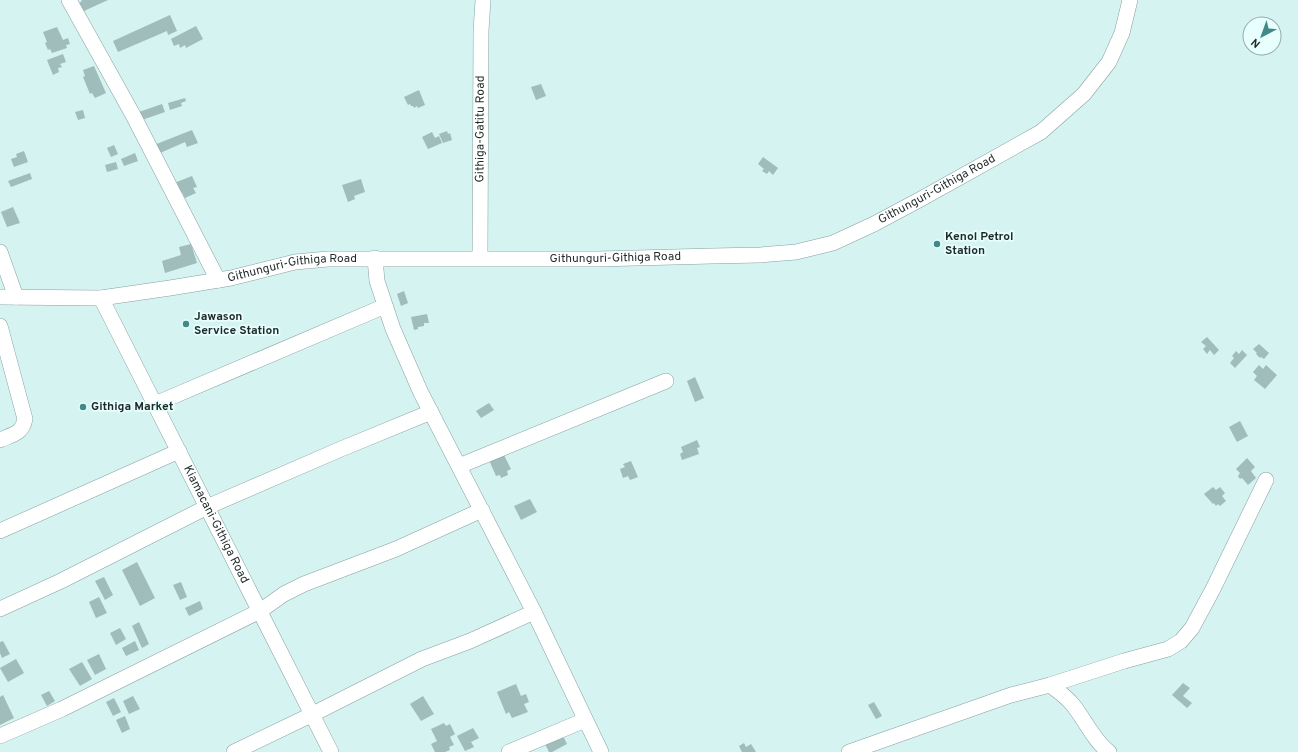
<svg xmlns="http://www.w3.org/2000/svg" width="1298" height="752" viewBox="0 0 1298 752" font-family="Overpass,sans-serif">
<rect width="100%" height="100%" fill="#d5f3f1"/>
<!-- building -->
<g fill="#a0bcbb">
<path d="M 81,0 L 108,0 L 84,11 L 79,3 L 82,1 Z"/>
<path d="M 170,15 L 177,31 L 168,35 L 167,31 L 118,52 L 113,41 Z"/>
<path d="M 196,26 L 203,39 L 186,48 L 185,45 L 180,48 L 179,44 L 174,46 L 171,39 Z"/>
<path d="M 57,27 L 63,40 L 68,38 L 70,44 L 66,45 L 67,48 L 52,53 L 50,49 L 48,50 L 45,43 L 47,42 L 43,32 Z"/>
<path d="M 63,54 L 66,62 L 60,64 L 62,67 L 58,68 L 59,72 L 53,75 L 47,60 Z"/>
<path d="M 94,66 L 106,93 L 95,98 L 92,93 L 90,94 L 83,77 L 85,76 L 83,70 Z"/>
<path d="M 541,84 L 546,96 L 536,100 L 531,87 Z"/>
<path d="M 419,90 L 425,105 L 418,108 L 417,106 L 414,108 L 413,106 L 411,106 L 410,104 L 408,105 L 404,97 Z"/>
<path d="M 185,98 L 186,101 L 181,103 L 182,106 L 170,110 L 168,103 Z"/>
<path d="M 162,104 L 165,112 L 142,120 L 136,113 Z"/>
<path d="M 83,110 L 85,118 L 78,120 L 75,112 Z"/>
<path d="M 192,130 L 198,143 L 187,147 L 185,142 L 158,154 L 154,145 Z"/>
<path d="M 447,131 L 448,134 L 450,133 L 452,140 L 443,143 L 439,134 Z"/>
<path d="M 432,132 L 435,138 L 439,136 L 442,143 L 428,149 L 422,137 Z"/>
<path d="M 114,145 L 118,154 L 111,157 L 107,148 Z"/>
<path d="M 24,151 L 28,162 L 14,167 L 11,159 L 17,157 L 16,154 Z"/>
<path d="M 135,153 L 138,161 L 124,166 L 121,159 Z"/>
<path d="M 763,157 L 778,168 L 773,175 L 769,171 L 767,174 L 762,171 L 764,169 L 758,164 Z"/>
<path d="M 116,162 L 118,169 L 107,172 L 105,165 Z"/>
<path d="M 30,173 L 32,179 L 11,187 L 8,181 Z"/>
<path d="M 192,176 L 197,187 L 193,188 L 196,193 L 185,198 L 182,192 L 178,194 L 174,183 Z"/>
<path d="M 361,179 L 365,192 L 354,196 L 355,199 L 348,202 L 342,185 Z"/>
<path d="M 13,207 L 20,223 L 7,227 L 1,212 Z"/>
<path d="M 191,244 L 197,263 L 165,273 L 162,261 L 181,255 L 179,247 Z"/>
<path d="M 404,291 L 408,303 L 401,306 L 397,294 Z"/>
<path d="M 427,314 L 429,323 L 424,323 L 424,326 L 418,327 L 418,329 L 414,330 L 411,317 Z"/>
<path d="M 1207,337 L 1219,350 L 1214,355 L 1210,350 L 1207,354 L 1203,349 L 1206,346 L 1201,342 Z"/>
<path d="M 1259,344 L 1269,353 L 1264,359 L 1261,357 L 1260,358 L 1256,354 L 1257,353 L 1253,349 Z"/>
<path d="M 1242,350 L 1247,355 L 1235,368 L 1230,363 L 1234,358 L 1232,356 L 1236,351 L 1239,354 Z"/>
<path d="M 1259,365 L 1263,369 L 1266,365 L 1277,375 L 1265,389 L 1254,380 L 1257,376 L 1253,372 Z"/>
<path d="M 695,377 L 704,398 L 695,402 L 687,381 Z"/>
<path d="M 489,403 L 494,410 L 481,418 L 476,411 Z"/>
<path d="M 1240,421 L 1248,436 L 1237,442 L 1229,427 Z"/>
<path d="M 697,440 L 700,447 L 697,448 L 699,454 L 682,460 L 680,454 L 683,452 L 681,447 Z"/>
<path d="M 503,453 L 511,469 L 507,471 L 508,475 L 501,478 L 500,475 L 496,476 L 489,460 Z"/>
<path d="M 1247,458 L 1255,467 L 1251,471 L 1256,478 L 1248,485 L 1242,478 L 1240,479 L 1238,476 L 1240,473 L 1236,469 Z"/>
<path d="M 631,461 L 638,477 L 630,480 L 628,476 L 623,478 L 620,469 L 625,467 L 623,464 Z"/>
<path d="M 1213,487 L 1216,490 L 1220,487 L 1225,493 L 1222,496 L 1226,501 L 1220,506 L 1218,504 L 1216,506 L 1214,503 L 1213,504 L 1204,494 Z"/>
<path d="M 530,499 L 537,512 L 521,520 L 514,506 Z"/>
<path d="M 137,562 L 155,598 L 140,606 L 122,570 Z"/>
<path d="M 104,577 L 113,595 L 105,600 L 95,581 Z"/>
<path d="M 181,582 L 187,597 L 180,600 L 173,585 Z"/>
<path d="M 99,597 L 107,613 L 96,618 L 89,602 Z"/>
<path d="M 200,601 L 203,609 L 189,616 L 185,608 Z"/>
<path d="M 139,622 L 149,644 L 142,648 L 132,626 Z"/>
<path d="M 120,628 L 126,639 L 116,645 L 110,633 Z"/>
<path d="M 3,641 L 10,654 L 2,658 L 0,653 L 0,642 Z"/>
<path d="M 135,641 L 139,650 L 126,656 L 122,648 Z"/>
<path d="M 99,654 L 106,669 L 95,675 L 87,660 Z"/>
<path d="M 16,659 L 24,673 L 8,682 L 0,668 Z"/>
<path d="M 82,662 L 92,679 L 80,686 L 69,669 Z"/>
<path d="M 1183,683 L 1190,688 L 1183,696 L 1192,703 L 1187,708 L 1172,695 Z"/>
<path d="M 516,684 L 521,696 L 526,694 L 529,702 L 524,704 L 528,712 L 512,718 L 509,712 L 506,714 L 497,692 Z"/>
<path d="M 49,691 L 55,701 L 47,706 L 41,695 Z"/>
<path d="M 3,695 L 14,718 L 0,725 L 0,697 Z"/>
<path d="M 133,696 L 140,709 L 129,714 L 123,701 Z"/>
<path d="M 423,696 L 434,714 L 421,721 L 410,704 Z"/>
<path d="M 114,698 L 121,712 L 113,716 L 106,702 Z"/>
<path d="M 874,702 L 882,716 L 876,719 L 868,705 Z"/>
<path d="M 125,716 L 130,729 L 122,733 L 116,720 Z"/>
<path d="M 444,723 L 446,726 L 450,724 L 455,734 L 450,737 L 454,745 L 449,747 L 450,750 L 445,752 L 435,752 L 431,744 L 437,741 L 431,729 Z"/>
<path d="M 473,728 L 479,738 L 471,742 L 474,747 L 465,751 L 457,736 Z"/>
<path d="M 562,734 L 567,744 L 552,752 L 549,752 L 543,740 Z"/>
<path d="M 744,743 L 746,747 L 751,744 L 756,752 L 742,752 L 739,746 Z"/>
</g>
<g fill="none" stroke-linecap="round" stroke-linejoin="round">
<defs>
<g id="minor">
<path d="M 69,0 L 133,115 L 218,280"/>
<path d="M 0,252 L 16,297"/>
<path d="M 375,258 L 377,281 L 393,329 L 421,393 L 534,612 L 601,752"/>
<path id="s1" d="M 480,258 L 481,31 L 483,0"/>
<path id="s2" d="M 0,297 L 101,298 L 170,288 L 231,278 L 295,262 L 328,259 L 598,259 L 712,256 L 760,255 L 796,252 L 833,243 L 874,224 L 919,200 L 1041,132 L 1084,94 L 1109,62 L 1122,33 L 1130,0"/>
<path id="s3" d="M 101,298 L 331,752"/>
<path d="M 0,326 L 25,419 C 22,434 13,434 0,440"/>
<path d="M 155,404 L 385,306"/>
<path d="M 459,466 L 666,381"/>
<path d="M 0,531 L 179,451"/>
<path d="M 0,609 L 61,581 L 207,507 L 341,449 L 431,412"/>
<path d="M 1050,685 L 1124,661 L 1168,649 L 1181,641 L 1192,628 L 1213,589 L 1266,480"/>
<path d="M 0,736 L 62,709 L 260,611 L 284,594 L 304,584 L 396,549 L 482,510"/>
<path d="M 234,752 L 313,714 L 422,659 L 470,641 L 534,612"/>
<path d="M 509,752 L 585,720"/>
<path d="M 849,752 L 1011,695 L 1050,685 C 1058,691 1067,697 1073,705 C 1085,720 1094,741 1109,752"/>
</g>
</defs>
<!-- minor casing -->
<use href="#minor" stroke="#86a1a0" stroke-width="16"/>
<!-- minor -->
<use href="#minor" stroke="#fff" stroke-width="15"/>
</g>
<!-- markers -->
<g fill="#428a87" stroke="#e7fffd" stroke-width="1.5">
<circle cx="937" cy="244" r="4"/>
<circle cx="186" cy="324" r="4"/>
<circle cx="83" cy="407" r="4"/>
</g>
<g text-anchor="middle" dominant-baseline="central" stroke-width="3.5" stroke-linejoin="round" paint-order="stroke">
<!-- street labels -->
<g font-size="12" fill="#1e2a29" stroke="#e7fffd">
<text stroke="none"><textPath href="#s1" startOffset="129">Githiga-Gatitu Road</textPath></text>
<text stroke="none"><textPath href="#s2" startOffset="955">Githunguri-Githiga Road</textPath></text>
<text stroke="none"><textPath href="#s2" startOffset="619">Githunguri-Githiga Road</textPath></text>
<text stroke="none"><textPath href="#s2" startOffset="295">Githunguri-Githiga Road</textPath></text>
<text stroke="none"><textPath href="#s3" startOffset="254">Kiamacani-Githiga Road</textPath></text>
</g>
<!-- poi labels -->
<g font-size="12" font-weight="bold" fill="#1e2a29" stroke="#e7fffd" text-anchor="start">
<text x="945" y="237">Kenol Petrol<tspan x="945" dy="14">Station</tspan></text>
<text x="194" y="317">Jawason<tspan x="194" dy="14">Service Station</tspan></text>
<text x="91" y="407">Githiga Market</text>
</g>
</g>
<!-- north arrow -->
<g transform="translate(1262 36) rotate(221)"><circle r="19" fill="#e7fffd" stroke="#97aaa8"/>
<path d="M0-3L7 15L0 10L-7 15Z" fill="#428a87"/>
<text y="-6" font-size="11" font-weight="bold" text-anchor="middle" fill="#1e2a29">N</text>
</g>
</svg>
